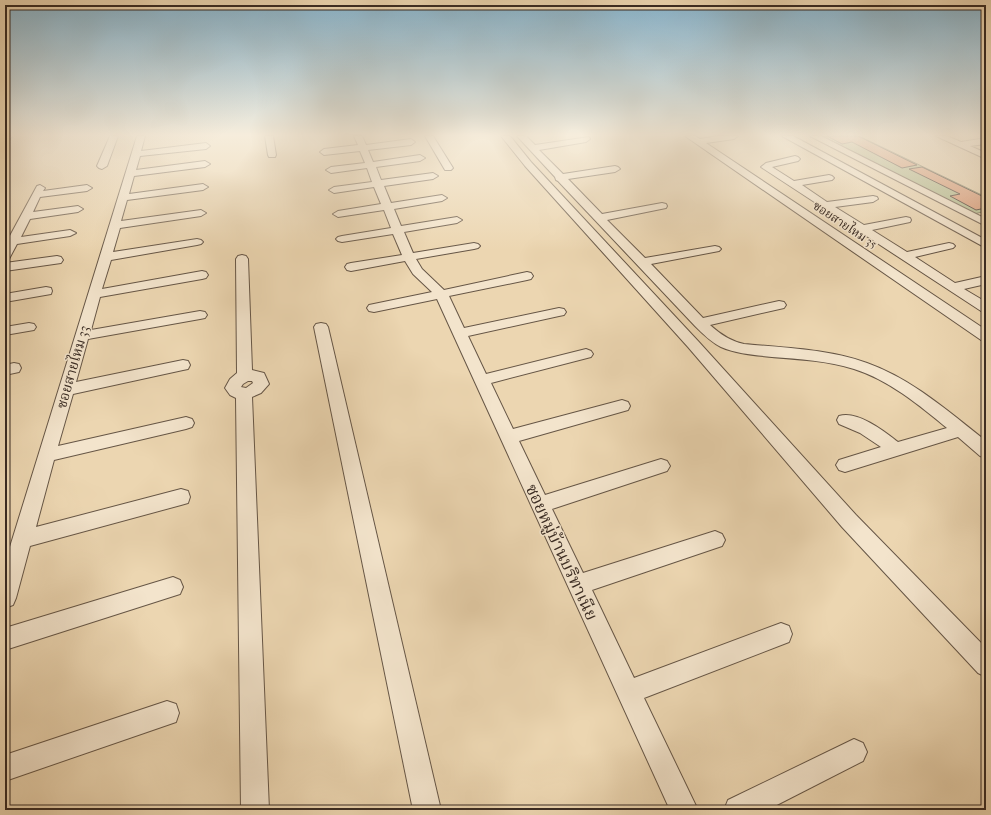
<svg xmlns="http://www.w3.org/2000/svg" width="991" height="815" viewBox="0 0 991 815" font-family="'IM FELL French Canon','Noto Serif Thai',serif">
<rect width="100%" height="100%" fill="#ecd6b1"/>
<filter id="stains"><feTurbulence type="fractalNoise" baseFrequency=".005" numOctaves="4"/><feColorMatrix values="0 0 0 0 .2 0 0 0 0 .09 0 0 0 0 .02 0 0 0 .5 -.17"/></filter>
<radialGradient id="worn" r=".72"><stop offset=".6" stop-color="#630" stop-opacity="0"/><stop offset="1" stop-color="#630" stop-opacity=".3"/></radialGradient>
<!-- green -->
<path fill="#b1bf91" stroke="#75755a" d="M 822,136 L 859,136 L 986,197 L 986,211 L 974,214 Z"/>
<!-- building -->
<g fill="#df9b78" stroke="#392b23">
<path d="M 827,136 L 858,136 L 917,165 L 902,168 L 852,142 L 842,144 Z"/>
<path d="M 922,167 L 986,198 L 986,208 L 976,210 L 950,196 L 960,194 L 909,169 Z"/>
</g>
<g fill="none" stroke-linecap="round" stroke-linejoin="round">
<defs>
<g id="minor">
<path d="M 5,136 L 12,136 L 8,142 L 5,143 Z"/>
<path d="M 110,136 L 118,136 L 107,166 L 102,169 L 99,168 L 97,166 Z"/>
<path d="M 137,136 L 145,136 L 141,151 L 206,143 L 210,146 L 206,149 L 140,156 L 136,170 L 205,161 L 210,164 L 205,167 L 134,176 L 129,194 L 203,184 L 208,187 L 203,190 L 127,200 L 121,221 L 201,210 L 206,213 L 201,216 L 120,228 L 113,252 L 197,239 L 201,240 L 203,242 L 201,244 L 197,245 L 111,260 L 102,289 L 202,271 L 206,272 L 208,275 L 206,278 L 202,279 L 100,297 L 91,330 L 200,311 L 205,312 L 207,315 L 205,318 L 200,319 L 88,339 L 76,382 L 183,360 L 188,361 L 190,365 L 188,369 L 183,370 L 73,394 L 58,446 L 186,417 L 192,419 L 194,423 L 192,427 L 186,429 L 54,460 L 36,527 L 181,489 L 188,491 L 190,497 L 188,503 L 181,505 L 30,546 L 16,598 L 13,605 L 5,608 L 5,563 Z"/>
<path d="M 265,136 L 273,136 L 276,155 L 275,157 L 269,157 L 268,155 Z"/>
<path d="M 354,136 L 362,136 L 366,145 L 411,139 L 415,142 L 411,145 L 368,150 L 373,162 L 420,155 L 425,158 L 420,161 L 376,167 L 381,180 L 433,173 L 438,176 L 433,179 L 384,186 L 391,203 L 442,195 L 447,198 L 442,201 L 394,209 L 401,226 L 457,217 L 462,220 L 457,223 L 404,232 L 413,253 L 474,243 L 478,244 L 480,246 L 478,248 L 474,249 L 416,259 L 422,269 L 444,290 L 527,272 L 531,273 L 533,276 L 531,279 L 527,280 L 449,296 L 464,328 L 559,308 L 564,309 L 566,312 L 564,315 L 559,316 L 468,336 L 486,374 L 586,349 L 591,351 L 593,354 L 591,357 L 491,383 L 513,429 L 622,400 L 628,402 L 630,406 L 628,410 L 519,441 L 545,495 L 661,459 L 667,461 L 670,466 L 667,471 L 552,509 L 583,573 L 715,531 L 722,534 L 725,540 L 722,546 L 592,590 L 634,678 L 781,623 L 789,626 L 792,634 L 789,642 L 644,698 L 698,810 L 670,810 L 437,299 L 374,312 L 369,311 L 367,308 L 369,305 L 432,292 L 413,274 L 405,261 L 351,271 L 347,270 L 345,267 L 347,264 L 351,263 L 402,255 L 393,234 L 342,242 L 338,241 L 336,239 L 338,237 L 342,236 L 391,228 L 384,210 L 338,217 L 333,214 L 338,211 L 381,204 L 374,187 L 334,193 L 329,190 L 334,187 L 372,182 L 367,168 L 331,173 L 326,170 L 331,167 L 365,163 L 360,151 L 324,155 L 320,152 L 324,149 L 358,145 Z"/>
<path d="M 425,136 L 433,136 L 453,168 L 451,170 L 445,170 Z"/>
<path d="M 501,136 L 510,136 L 531,162 L 698,341 L 856,515 L 986,648 L 986,677 L 978,673 L 842,527 L 688,347 L 525,166 Z"/>
<path d="M 517,136 L 526,136 L 535,145 L 589,137 L 590,139 L 586,142 L 539,150 L 563,174 L 615,166 L 618,167 L 620,169 L 615,172 L 568,179 L 602,214 L 662,203 L 666,204 L 667,206 L 666,208 L 607,220 L 645,258 L 715,246 L 719,247 L 721,249 L 719,251 L 651,264 L 703,318 L 779,301 L 784,302 L 786,305 L 784,308 L 710,325 C 720,334 730,341 744,344 C 785,348 828,349 867,363 C 912,379 949,412 986,441 L 986,458 L 980,456 L 958,437 L 845,472 L 839,470 L 836,465 L 839,460 L 881,447 L 860,433 L 839,424 L 837,420 L 839,416 C 857,410 884,431 898,442 L 947,428 C 919,405 889,380 854,369 C 828,361 799,359 772,357 C 755,355 737,354 721,347 C 711,342 703,334 695,326 L 558,181 L 556,180 L 555,177 Z"/>
<path d="M 685,136 L 695,136 L 700,139 L 718,136 L 738,136 L 734,139 L 706,143 L 986,330 L 986,342 L 981,340 Z"/>
<path d="M 782,136 L 793,136 L 986,240 L 986,248 Z"/>
<path d="M 810,136 L 821,136 L 986,219 L 986,226 Z"/>
<path d="M 936,136 L 947,136 L 961,142 L 986,138 L 986,144 L 970,146 L 986,153 L 986,159 Z"/>
<path d="M 795,156 L 798,157 L 800,159 L 798,161 L 772,167 L 794,181 L 829,175 L 832,176 L 834,178 L 832,180 L 802,185 L 827,202 L 873,196 L 877,197 L 878,199 L 873,202 L 835,207 L 864,225 L 906,217 L 910,218 L 911,220 L 910,222 L 872,230 L 907,252 L 949,243 L 953,244 L 955,246 L 953,248 L 915,257 L 955,283 L 986,276 L 986,284 L 964,289 L 986,302 L 986,312 L 981,311 L 761,167 L 766,163 Z"/>
<path d="M 40,185 L 45,188 L 43,191 L 87,185 L 92,188 L 87,191 L 40,197 L 33,212 L 78,206 L 83,209 L 78,212 L 30,219 L 21,237 L 70,230 L 76,233 L 70,236 L 17,244 L 9,259 L 5,260 L 5,245 L 37,186 Z"/>
<path d="M 242,255 L 246,256 L 248,259 L 252,370 L 264,373 L 269,384 L 261,393 L 252,397 L 269,810 L 241,810 L 236,398 L 230,395 L 225,388 L 230,379 L 237,373 L 236,259 L 238,256 ZM 248,381 L 252,381 L 253,383 L 246,388 L 241,387 L 243,384 Z"/>
<path d="M 57,256 L 61,257 L 63,260 L 61,263 L 5,271 L 5,263 Z"/>
<path d="M 46,287 L 51,288 L 52,291 L 51,294 L 5,302 L 5,294 Z"/>
<path d="M 29,323 L 34,324 L 36,327 L 34,330 L 5,335 L 5,327 Z"/>
<path d="M 321,323 L 326,324 L 328,327 L 441,810 L 413,810 L 314,327 L 316,324 Z"/>
<path d="M 14,363 L 19,364 L 21,368 L 19,372 L 5,375 L 5,365 Z"/>
<path d="M 173,577 L 180,580 L 183,587 L 180,594 L 5,650 L 5,628 Z"/>
<path d="M 167,701 L 176,704 L 179,713 L 176,722 L 5,781 L 5,755 Z"/>
<path d="M 854,739 L 863,743 L 867,752 L 863,761 L 767,810 L 724,810 L 728,800 Z"/>
</g>
</defs>
<!-- minor casing -->
<use href="#minor" stroke="#665646" stroke-width="2"/>
<!-- minor -->
<use href="#minor" fill="#f3e4cc" fill-rule="evenodd"/>
</g>
<!-- sky -->
<linearGradient id="sky" x2="0" y2="1"><stop stop-color="#88b6d0"/><stop offset="0.54" stop-color="#f6eddc"/><stop offset="1" stop-color="#f6eddc" stop-opacity="0"/></linearGradient>
<rect width="991" height="250" fill="url(#sky)"/>
<g text-anchor="middle" dominant-baseline="central" stroke-width="3" stroke-linejoin="round" paint-order="stroke">
<!-- far-street labels -->
<g font-size="12" fill="#392b23" stroke="#f3e4cc">
<text transform="translate(845 225) rotate(34)">ซอยสายไหม 35</text>
</g>
<!-- street labels -->
<g font-size="14" fill="#392b23" stroke="#f3e4cc">
<text transform="translate(73 367) rotate(-74)">ซอยสายไหม 33</text>
</g>
<!-- near-street labels -->
<g font-size="17" fill="#392b23" stroke="#f3e4cc">
<text transform="translate(562 552) rotate(65)">ซอยหมู่บ้านบริทาเนีย</text>
</g>
</g>
<!-- margin -->
<rect width="991" height="815" fill="none" stroke="#ecd6b1" stroke-width="20"/>
<rect x="6" y="6" width="979" height="803" fill="none" stroke="#392b23" stroke-width="2"/>
<rect x="10" y="10" width="971" height="795" fill="none" stroke="#392b23"/>
<rect width="100%" height="100%" filter="url(#stains)"/>
<rect width="100%" height="100%" fill="url(#worn)"/>
</svg>
